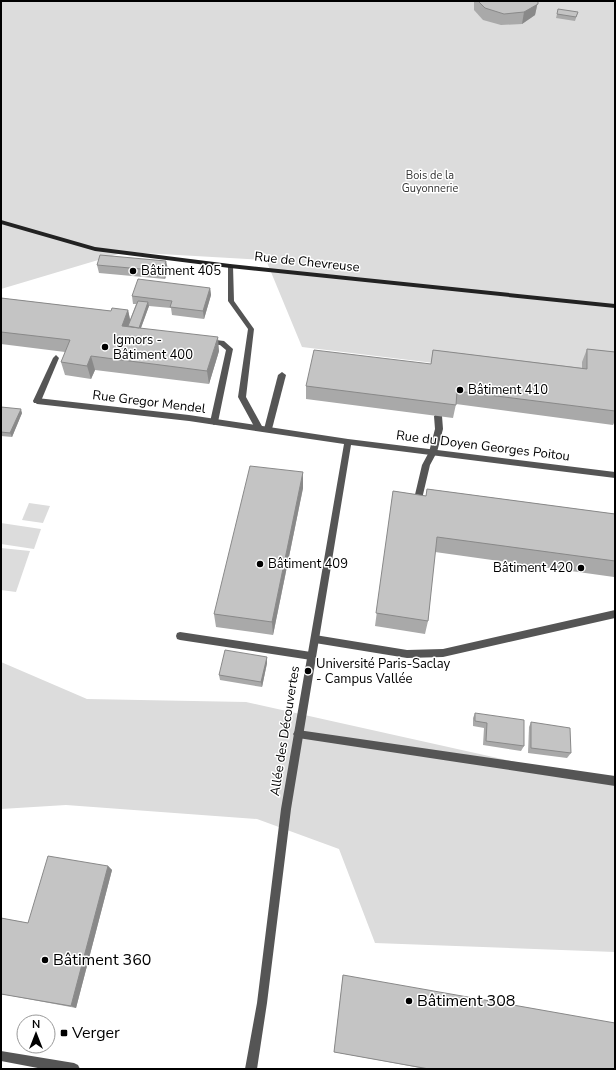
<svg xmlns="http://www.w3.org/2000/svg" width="616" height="1070" viewBox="0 0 616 1070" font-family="'Nunito Sans',sans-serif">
<rect width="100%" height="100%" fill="#fff"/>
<!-- green -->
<g fill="#dcdcdc">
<path d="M 1,1 L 615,1 L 615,385 L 302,347 L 266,260 L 125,252 L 1,289 Z"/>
<path d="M 29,503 L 50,506 L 43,523 L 22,520 Z"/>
<path d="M 1,523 L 41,529 L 34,549 L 1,544 Z"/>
<path d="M 1,548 L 30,551 L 16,592 L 1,590 Z"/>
<path d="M 1,662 L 87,699 L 246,702 L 615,784 L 615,952 L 375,943 L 339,849 L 257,819 L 66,805 L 1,809 Z"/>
</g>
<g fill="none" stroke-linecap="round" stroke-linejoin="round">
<!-- lane -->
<g fill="#555" fill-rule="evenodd">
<path d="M 228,264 L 230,264 L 233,266 L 234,301 L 254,329 L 246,397 L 263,428 L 259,431 L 256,430 L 238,397 L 248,329 L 228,301 Z"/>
<path d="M 208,339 L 224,341 L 233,349 L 218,422 L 214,425 L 210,422 L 226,350 L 220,345 L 206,344 L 205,342 L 206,340 Z"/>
<path d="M 56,355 L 59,358 L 41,401 L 40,403 L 34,403 L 33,401 L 53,358 Z"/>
<path d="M 282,372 L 286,375 L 272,429 L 268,432 L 264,429 L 278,375 Z"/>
<path d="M 438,413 L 442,416 L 443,429 L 437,452 L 430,465 L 421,503 L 420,505 L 414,505 L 413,503 L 422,465 L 429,452 L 435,429 L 434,416 Z"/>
<path d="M 615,610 L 615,618 L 443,657 L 407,658 L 315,643 L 312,642 L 311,639 L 312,636 L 315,635 L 407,650 L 443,649 Z"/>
<path d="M 180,632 L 311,652 L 314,653 L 315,656 L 314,659 L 311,660 L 180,640 L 177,639 L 176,636 L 177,633 Z"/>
<path d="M 298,730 L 615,776 L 615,786 L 298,738 L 295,737 L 293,734 L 295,731 Z"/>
</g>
<!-- street -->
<g fill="#555" fill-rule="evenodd">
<path d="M 37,398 L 189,415 L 348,439 L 615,472 L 615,478 L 351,445 L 291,809 L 267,1003 L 257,1069 L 245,1069 L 257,1003 L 281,809 L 344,444 L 189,421 L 37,404 L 33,401 Z"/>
<path d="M 1,1051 L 74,1063 L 78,1065 L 80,1069 L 43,1069 L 1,1061 Z"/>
</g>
<!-- secondary -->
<path fill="#222" fill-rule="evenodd" d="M 1,220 L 95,247 L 230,264 L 615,304 L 615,308 L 230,268 L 95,251 L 1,224 Z"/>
</g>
<!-- wall -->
<g fill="#a9a9a9">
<path d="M 474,1 L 538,1 L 535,15 L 522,24 L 501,25 L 483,20 L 474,10 Z"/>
<path d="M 578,12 L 575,21 L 556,18 L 557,14 Z"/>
<path d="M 97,265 L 168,269 L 165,279 L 99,273 Z"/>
<path d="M 210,288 L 211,295 L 204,319 L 172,315 L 171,308 L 149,306 L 141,328 L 219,351 L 209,384 L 95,370 L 91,379 L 65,375 L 61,362 L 65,352 L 1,344 L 1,298 L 111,311 L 128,310 L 130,320 L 136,304 L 133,304 L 132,296 Z"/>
<path d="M 587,349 L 615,352 L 615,421 L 613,425 L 456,404 L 453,418 L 306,399 L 306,386 L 431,364 L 433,350 L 582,368 L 582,362 Z"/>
<path d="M 1,407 L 22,413 L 12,437 L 1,436 Z"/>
<path d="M 303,472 L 303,488 L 273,635 L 216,627 L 214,614 Z"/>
<path d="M 427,489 L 615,514 L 615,576 L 614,577 L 435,552 L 428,621 L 425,634 L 375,626 L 393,491 L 426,496 Z"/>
<path d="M 267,657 L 267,663 L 262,687 L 220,680 L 219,675 Z"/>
<path d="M 475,713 L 524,746 L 521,751 L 483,745 L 484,728 L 473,726 L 473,718 Z"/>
<path d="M 531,722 L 571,753 L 567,758 L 528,753 L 529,727 Z"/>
<path d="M 108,866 L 112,870 L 76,1008 L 1,994 L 1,918 L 28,923 Z"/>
<path d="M 343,975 L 615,1069 L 426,1069 L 334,1052 Z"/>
</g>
<!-- shaded-wall -->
<g fill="#898989">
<path d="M 538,1 L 535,15 L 522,24 L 524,12 Z"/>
<path d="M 166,261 L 168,269 L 165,279 L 163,271 Z"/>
<path d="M 210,288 L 211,295 L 204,319 L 203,311 Z"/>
<path d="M 148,302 L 149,306 L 136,341 L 136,337 Z"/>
<path d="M 128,310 L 131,324 L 127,336 L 122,326 Z"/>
<path d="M 218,337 L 219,351 L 209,384 L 207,371 Z"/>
<path d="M 91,356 L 95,370 L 91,379 L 87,366 Z"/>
<path d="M 21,409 L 22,413 L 12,437 L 10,433 Z"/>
<path d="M 303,472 L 303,488 L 273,635 L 272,622 Z"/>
<path d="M 267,657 L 267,663 L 262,687 L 261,682 Z"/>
<path d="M 108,866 L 112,870 L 76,1008 L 71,1006 Z"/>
</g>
<!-- building -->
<g fill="#c4c4c4" stroke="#898989">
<path d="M 478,1 L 538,1 L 538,4 L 524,12 L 504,14 L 485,8 Z"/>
<path d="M 558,9 L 578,12 L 576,17 L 557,14 Z"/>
<path d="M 100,255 L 166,261 L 163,271 L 97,265 Z"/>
<path d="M 138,279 L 210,288 L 203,311 L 170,307 L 172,301 L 132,296 Z"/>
<path d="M 1,298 L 111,311 L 112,308 L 128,310 L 122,326 L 218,337 L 207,371 L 91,356 L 87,366 L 61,362 L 70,340 L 1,332 Z"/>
<path d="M 138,301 L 148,302 L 139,328 L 128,326 Z"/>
<path d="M 587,349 L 615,352 L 615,411 L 457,391 L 456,405 L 306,386 L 314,350 L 431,364 L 433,350 L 587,369 Z"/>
<path d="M 1,407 L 21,409 L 10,433 L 1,432 Z"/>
<path d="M 250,466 L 303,472 L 272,622 L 214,614 Z"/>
<path d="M 427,489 L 615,514 L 615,561 L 437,537 L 428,621 L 376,613 L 393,491 L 426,496 Z"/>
<path d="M 225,650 L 267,657 L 261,682 L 219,675 Z"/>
<path d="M 475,713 L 524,720 L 524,746 L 486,741 L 487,723 L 475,721 Z"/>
<path d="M 531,722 L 570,728 L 571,753 L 531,748 Z"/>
<path d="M 48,856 L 108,866 L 71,1006 L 1,994 L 1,918 L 28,923 Z"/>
<path d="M 343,975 L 615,1023 L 615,1069 L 429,1069 L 334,1052 Z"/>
</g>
<!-- markers -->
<g fill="#000" stroke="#fff" stroke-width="1.5">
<circle cx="133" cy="271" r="4"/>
<circle cx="105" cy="347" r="4"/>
<circle cx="460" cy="390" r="4"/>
<circle cx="260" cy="564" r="4"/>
<circle cx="581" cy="568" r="4"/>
<circle cx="308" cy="671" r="4"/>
<circle cx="45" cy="960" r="4"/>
<circle cx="409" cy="1001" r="4"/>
<rect x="60" y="1029" width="8" height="8" rx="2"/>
</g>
<g text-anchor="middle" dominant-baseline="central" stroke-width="3" stroke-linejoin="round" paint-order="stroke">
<!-- far-park labels -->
<g font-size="11" fill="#333" stroke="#fff">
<text x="430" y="175">Bois de la<tspan x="430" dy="13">Guyonnerie</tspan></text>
</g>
<!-- street labels -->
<g font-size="13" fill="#000" stroke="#fff">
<text transform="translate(307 262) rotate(6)">Rue de Chevreuse</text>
<text transform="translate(149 402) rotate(7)">Rue Gregor Mendel</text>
<text transform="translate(483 446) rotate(7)">Rue du Doyen Georges Poitou</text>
<text transform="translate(285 731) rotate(-81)">Allée des Découvertes</text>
</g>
<!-- poi labels -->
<g font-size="13" fill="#000" stroke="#fff" text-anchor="start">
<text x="141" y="271">Bâtiment 405</text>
<text x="113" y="340">Igmors -<tspan x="113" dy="15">Bâtiment 400</tspan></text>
<text x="468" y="390">Bâtiment 410</text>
<text x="268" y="564">Bâtiment 409</text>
<text x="573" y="568" text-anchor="end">Bâtiment 420</text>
<text x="316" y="664">Université Paris-Saclay<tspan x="316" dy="15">- Campus Vallée</tspan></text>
</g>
<!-- near-poi labels -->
<g font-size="16" fill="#000" stroke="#fff" text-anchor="start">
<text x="53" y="960">Bâtiment 360</text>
<text x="417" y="1001">Bâtiment 308</text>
<text x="72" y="1033">Verger</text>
</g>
</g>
<!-- border -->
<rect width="616" height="1070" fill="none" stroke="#000000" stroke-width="4"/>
<!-- north arrow -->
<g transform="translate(36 1034)"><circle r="19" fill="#ffffff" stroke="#999999"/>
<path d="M0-3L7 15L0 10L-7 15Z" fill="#000000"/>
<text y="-6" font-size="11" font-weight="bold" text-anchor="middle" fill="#000000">N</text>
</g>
</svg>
